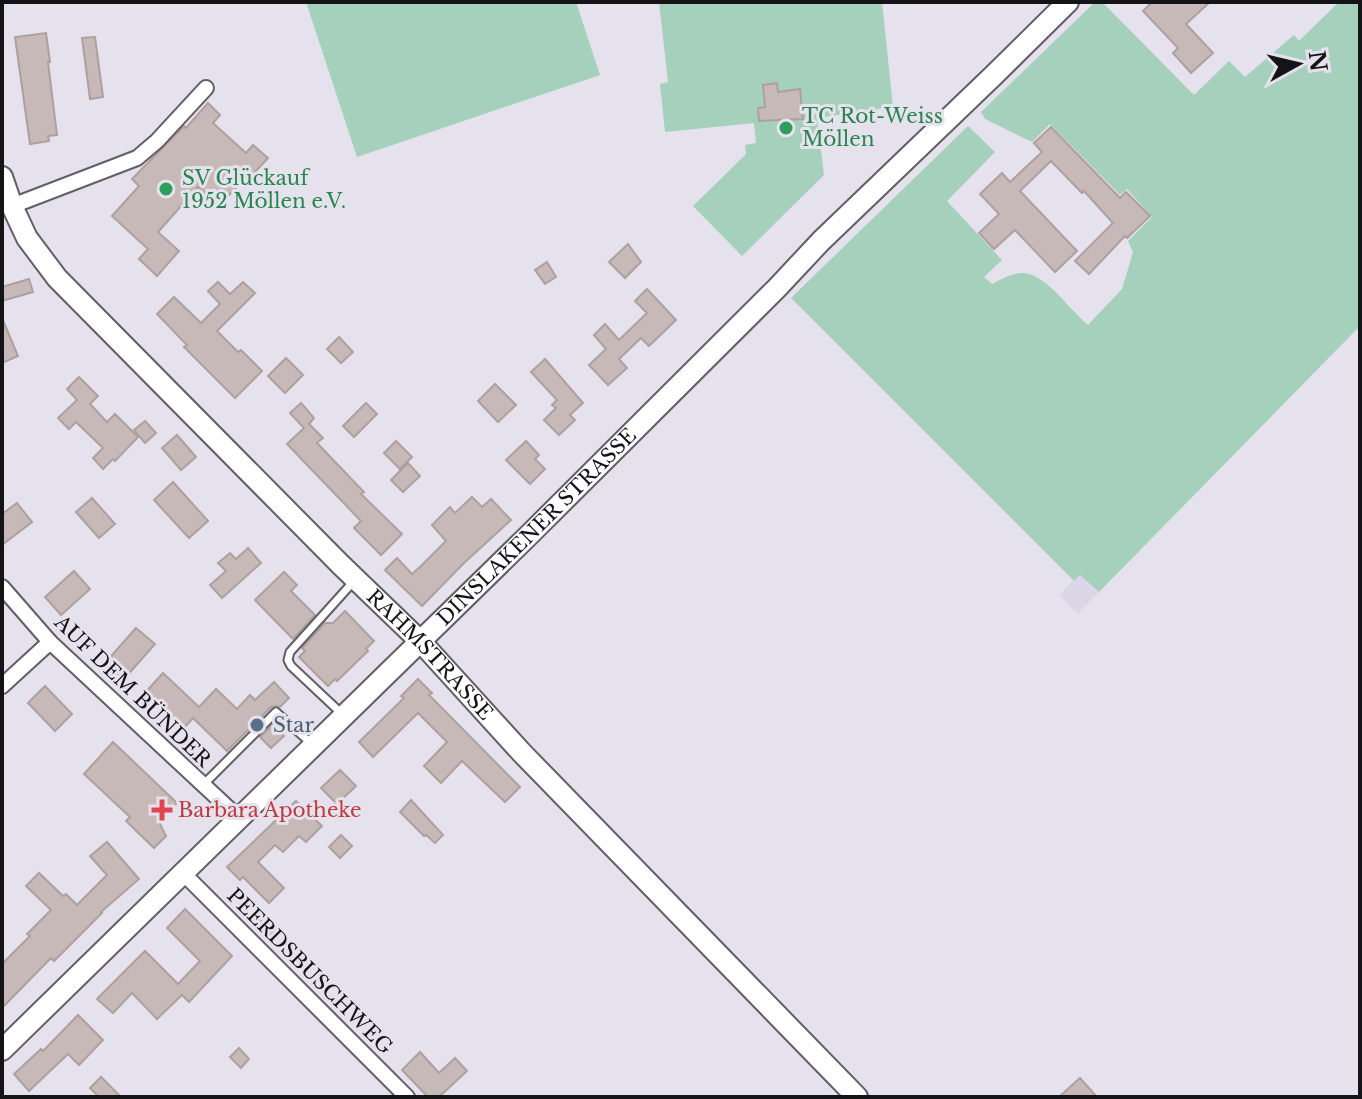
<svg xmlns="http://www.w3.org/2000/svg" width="1362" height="1099" viewBox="0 0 1362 1099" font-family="'Libre Baskerville',serif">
<rect width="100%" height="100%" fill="#e5e2ed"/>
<!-- built -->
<path fill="#dbd6e8" d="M 1080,574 L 1099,592 L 1078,614 L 1059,595 Z"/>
<!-- grass -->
<g fill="#a5d0bb">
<path d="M 306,2 L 576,2 L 600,75 L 357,157 Z"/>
<path d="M 659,2 L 882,2 L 893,107 L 817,118 L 824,175 L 742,256 L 693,206 L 746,154 L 745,145 L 756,143 L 754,123 L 665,132 L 660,84 L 668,82 Z"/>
<path d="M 1095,2 L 1102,2 L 1194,95 L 1229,61 L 1245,77 L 1294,35 L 1299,41 L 1339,2 L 1360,2 L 1360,326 L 1099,592 L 1080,575 L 1074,581 L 791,298 L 968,126 L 995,152 L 947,201 L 1002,260 L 984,277 L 992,284 C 1001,279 1012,273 1023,273 C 1047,274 1070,311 1088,325 L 1122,289 L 1133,252 L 1128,241 L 1152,217 L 1127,189 L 1120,195 L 1050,124 L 1032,142 L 985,119 L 981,112 Z"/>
</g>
<!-- building -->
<g fill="#c6b9b7" stroke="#ada09e" stroke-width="2">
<path d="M 1152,2 L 1210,2 L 1186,24 L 1213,53 L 1191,73 L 1173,53 L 1178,48 L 1143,11 Z"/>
<path d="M 46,33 L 50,62 L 48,62 L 57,135 L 48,136 L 49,141 L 30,144 L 15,37 Z"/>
<path d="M 95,37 L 103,97 L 90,99 L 82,38 Z"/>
<path d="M 777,83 L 778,92 L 800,89 L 803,119 L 759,121 L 758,108 L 765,107 L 763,85 Z"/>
<path d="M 208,103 L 220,115 L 213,123 L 246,153 L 253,145 L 268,158 L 246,182 L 243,180 L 219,206 L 198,187 L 158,232 L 179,251 L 157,276 L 139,259 L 148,249 L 112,216 L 139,186 L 132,179 L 184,126 L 186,128 Z"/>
<path d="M 1051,127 L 1120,198 L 1126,192 L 1150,216 L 1127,238 L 1125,236 L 1089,274 L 1075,261 L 1113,223 L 1084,191 L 1082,193 L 1051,161 L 1020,191 L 1077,251 L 1055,272 L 1015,230 L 994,249 L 979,233 L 999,214 L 980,194 L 1002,173 L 1010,182 L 1042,152 L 1034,143 Z"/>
<path d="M 628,244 L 641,262 L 625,278 L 609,262 Z"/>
<path d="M 547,262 L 556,277 L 545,284 L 535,270 Z"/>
<path d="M 29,279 L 33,292 L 2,301 L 2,287 Z"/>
<path d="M 218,282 L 230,294 L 243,282 L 255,293 L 217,331 L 238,352 L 241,350 L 262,371 L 235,398 L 184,347 L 187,345 L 157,314 L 174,297 L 201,323 L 220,304 L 208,291 Z"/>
<path d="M 647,289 L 676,320 L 649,346 L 641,338 L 619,359 L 627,368 L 608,385 L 589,365 L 606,349 L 594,335 L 605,324 L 619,340 L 647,313 L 635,301 Z"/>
<path d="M 2,318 L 18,356 L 2,363 Z"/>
<path d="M 339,337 L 353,352 L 341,363 L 327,349 Z"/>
<path d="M 286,358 L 303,375 L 285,393 L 268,376 Z"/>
<path d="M 545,359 L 583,403 L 570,415 L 575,420 L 559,435 L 544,420 L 556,408 L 552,405 L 557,400 L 531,372 Z"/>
<path d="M 79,377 L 98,396 L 90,404 L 107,422 L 115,414 L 138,437 L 115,461 L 113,459 L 103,469 L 93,458 L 103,448 L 76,422 L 69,429 L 58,418 L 77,400 L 67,389 Z"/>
<path d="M 495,384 L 516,405 L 498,422 L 478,401 Z"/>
<path d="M 301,403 L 314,418 L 309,424 L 323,438 L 317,443 L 364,492 L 361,494 L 402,534 L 381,555 L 354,528 L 361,521 L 287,444 L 304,428 L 290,413 Z"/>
<path d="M 366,403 L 377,414 L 354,437 L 343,426 Z"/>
<path d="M 145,421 L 156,433 L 145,443 L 134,430 Z"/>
<path d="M 177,435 L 196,457 L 181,470 L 162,448 Z"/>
<path d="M 396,441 L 412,457 L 400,469 L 384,453 Z"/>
<path d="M 526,441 L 539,455 L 535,459 L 545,469 L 530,484 L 506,460 Z"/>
<path d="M 408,463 L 420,476 L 403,492 L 391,480 Z"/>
<path d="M 173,482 L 208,521 L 189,538 L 154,500 Z"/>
<path d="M 472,497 L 482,507 L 491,499 L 511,520 L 464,563 L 422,606 L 385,570 L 397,558 L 412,574 L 421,566 L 446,541 L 432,525 L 450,507 L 455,513 Z"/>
<path d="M 92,498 L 115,524 L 99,538 L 76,512 Z"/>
<path d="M 17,503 L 32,522 L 2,545 L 2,514 Z"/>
<path d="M 248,548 L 261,563 L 222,598 L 210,585 L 226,571 L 218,563 L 230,553 L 236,559 Z"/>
<path d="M 74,571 L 90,589 L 61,615 L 45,597 Z"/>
<path d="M 284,572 L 297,585 L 291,591 L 315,615 L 293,639 L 255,600 Z"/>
<path d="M 345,611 L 374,641 L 366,649 L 368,651 L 337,681 L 335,679 L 328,686 L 299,657 L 305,651 L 302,648 L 325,623 L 333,623 Z"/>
<path d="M 136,628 L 155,644 L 124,679 L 105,663 Z"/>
<path d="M 163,673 L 199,707 L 216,689 L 237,709 L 250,695 L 255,700 L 274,682 L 289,698 L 280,707 L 275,706 L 271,707 L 227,751 L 193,718 L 183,729 L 144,694 Z"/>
<path d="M 418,679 L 432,693 L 429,695 L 520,787 L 505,802 L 462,761 L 441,783 L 424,766 L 447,742 L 418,713 L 373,757 L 359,742 L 404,698 L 401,696 Z"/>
<path d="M 45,686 L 72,714 L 55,731 L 28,703 Z"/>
<path d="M 273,724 L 284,736 L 271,748 L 260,737 Z"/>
<path d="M 113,742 L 177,803 L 159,822 L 166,836 L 154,848 L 126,821 L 130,817 L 84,774 Z"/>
<path d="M 340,770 L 356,786 L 337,804 L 321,788 Z"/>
<path d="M 411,800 L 443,835 L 435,843 L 426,835 L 424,836 L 400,812 Z"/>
<path d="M 296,801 L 322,826 L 306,842 L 299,836 L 283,852 L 275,845 L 258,862 L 284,888 L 269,903 L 243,877 L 240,880 L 227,867 Z"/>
<path d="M 341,835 L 352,846 L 340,858 L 329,847 Z"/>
<path d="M 107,842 L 139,879 L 101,912 L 102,913 L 54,961 L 51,958 L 2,1008 L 2,964 L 30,936 L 27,934 L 51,910 L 26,886 L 39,873 L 63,896 L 66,894 L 77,905 L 107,875 L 90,856 Z"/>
<path d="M 185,909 L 232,956 L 189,1002 L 182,995 L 157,1019 L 132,993 L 113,1013 L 97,999 L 145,951 L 178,984 L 200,961 L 167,928 Z"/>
<path d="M 265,915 L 278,928 L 267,940 L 254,927 Z"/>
<path d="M 78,1015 L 103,1040 L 79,1065 L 68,1054 L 29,1091 L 14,1074 L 41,1049 L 43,1051 Z"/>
<path d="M 239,1048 L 249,1059 L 241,1068 L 230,1057 Z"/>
<path d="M 420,1052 L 439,1073 L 455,1058 L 467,1071 L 439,1097 L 428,1097 L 402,1070 Z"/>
<path d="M 101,1077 L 121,1097 L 99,1097 L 90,1088 Z"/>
<path d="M 1080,1078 L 1097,1097 L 1059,1097 Z"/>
</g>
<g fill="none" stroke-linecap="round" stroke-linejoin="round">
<defs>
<g id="service">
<path d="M 341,713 L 291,666 L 288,660 L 290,652 L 354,581"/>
<path d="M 204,784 L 276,712 L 313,745"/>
</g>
<g id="minor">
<path d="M 12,206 L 137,158 L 157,141 L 206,88"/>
<path d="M 2,587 L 50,642 L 240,819"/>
<path d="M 2,686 L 50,642"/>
<path d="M 184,874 L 407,1097"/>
</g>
<g id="secondary">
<path id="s1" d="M 2,177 L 12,206 L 27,238 L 57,278 L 341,565 L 421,642 L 522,753 L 857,1097"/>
<path id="s2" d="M 2,1050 L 527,537 L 777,288 L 821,241 L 994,75 L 1068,2"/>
</g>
</defs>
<!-- service casing -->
<use href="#service" stroke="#605e67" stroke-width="11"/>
<!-- minor casing -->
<use href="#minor" stroke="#605e67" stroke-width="18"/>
<!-- secondary casing -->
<use href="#secondary" stroke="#605e67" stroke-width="24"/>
<!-- service -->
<use href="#service" stroke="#fff" stroke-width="7"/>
<!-- minor -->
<use href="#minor" stroke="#fff" stroke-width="14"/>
<!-- secondary -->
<use href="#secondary" stroke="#fff" stroke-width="20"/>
</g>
<!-- markers -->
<g fill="#2e9e5b" stroke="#e5e2ed" stroke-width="3">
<circle cx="786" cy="128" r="8"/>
<circle cx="166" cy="189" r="8"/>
</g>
<circle fill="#5c6f8a" stroke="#e5e2ed" stroke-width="3" cx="257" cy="725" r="8"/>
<path fill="#e0444e" stroke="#e5e2ed" stroke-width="3" d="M158 798h8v8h8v8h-8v8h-8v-8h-8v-8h8z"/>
<g text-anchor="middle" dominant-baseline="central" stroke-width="6" stroke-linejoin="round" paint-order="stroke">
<!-- leisure labels -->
<g font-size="20" fill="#27864d" stroke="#e5e2ed" text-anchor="start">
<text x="802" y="116">TC Rot-Weiss<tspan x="802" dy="23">Möllen</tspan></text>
<text x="182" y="178">SV Glückauf<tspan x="182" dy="23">1952 Möllen e.V.</tspan></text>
</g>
<!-- street labels -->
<g font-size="20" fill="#141316" stroke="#e5e2ed">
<text stroke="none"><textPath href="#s2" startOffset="748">DINSLAKENER STRASSE</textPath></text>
<text stroke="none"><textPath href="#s1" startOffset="646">RAHMSTRASSE</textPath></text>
<text transform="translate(133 691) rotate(44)">AUF DEM BÜNDER</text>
<text transform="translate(310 971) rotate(45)">PEERDSBUSCHWEG</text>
</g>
<!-- service labels -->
<g font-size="20" fill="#4e5e75" stroke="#e5e2ed" text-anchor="start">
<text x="273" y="725">Star</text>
</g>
<!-- health labels -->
<g font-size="20" fill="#be3a42" stroke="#e5e2ed" text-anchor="start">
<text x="178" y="810">Barbara Apotheke</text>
</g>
</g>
<!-- border -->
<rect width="1362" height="1099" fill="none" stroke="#141316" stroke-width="8"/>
<!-- north arrow -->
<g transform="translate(1298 64) rotate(82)" stroke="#e5e2ed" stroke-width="6" paint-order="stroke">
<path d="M0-6L14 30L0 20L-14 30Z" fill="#141316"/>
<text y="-12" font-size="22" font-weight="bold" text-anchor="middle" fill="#141316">N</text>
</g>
</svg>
